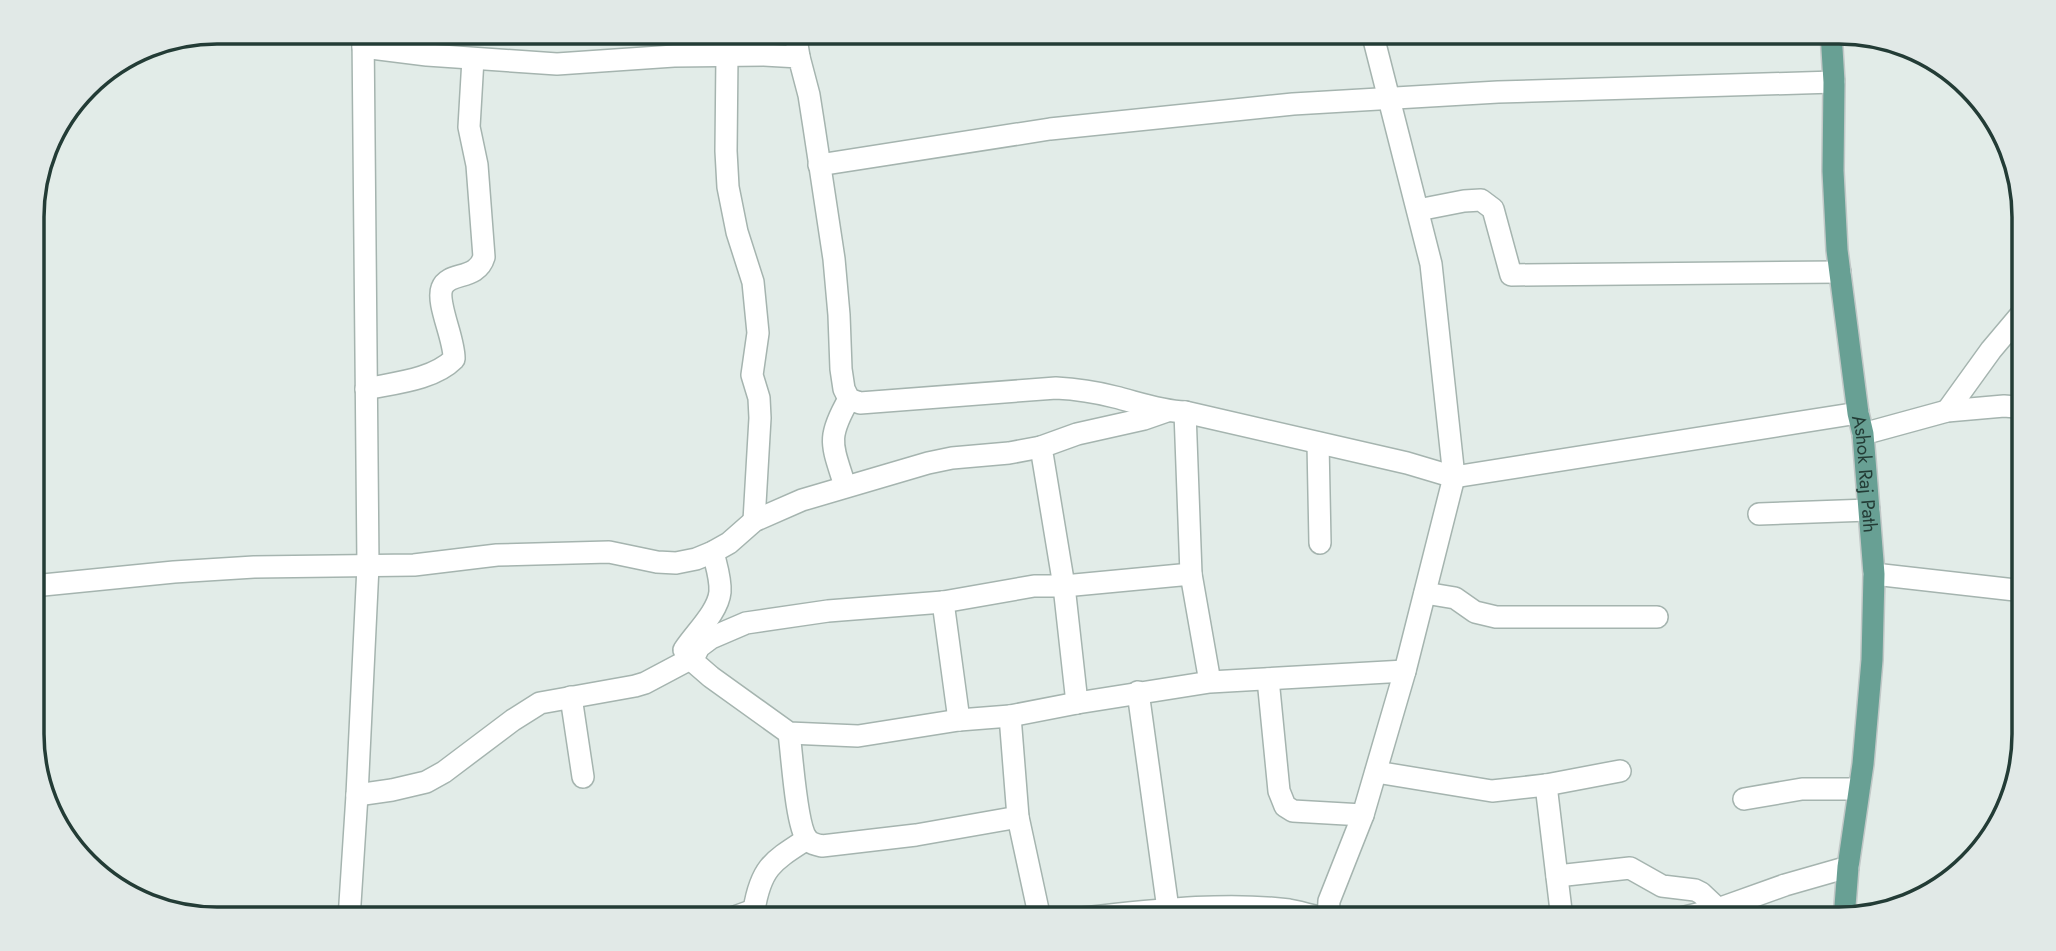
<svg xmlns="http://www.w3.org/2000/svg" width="2056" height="951" viewBox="0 0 2056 951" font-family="Jost,sans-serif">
<rect width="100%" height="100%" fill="#e2ece8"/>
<!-- building -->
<path fill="#b7c6c1" d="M 2023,333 L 2023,374 L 2021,374 L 2011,346 Z"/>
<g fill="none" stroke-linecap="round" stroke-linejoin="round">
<defs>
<g id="minor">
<path d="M 795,32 L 799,57"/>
<path d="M 363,47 L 427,55 L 557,64 L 674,56 L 764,55 L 799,57 L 809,95 L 814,127 L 834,259 L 839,315 L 841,369 L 844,389 L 849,399 L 860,403 L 1056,388 C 1076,389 1096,392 1115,397 C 1139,403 1161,411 1185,412 L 1407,463 L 1454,477 L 1858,413"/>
<path d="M 727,55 L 726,151 L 728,187 L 737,232 L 753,282 L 758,333 L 752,375 L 759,398 L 760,418 L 754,521"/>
<path d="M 819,165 L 1050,129 L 1293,104 L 1498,92 L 1834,82"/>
<path d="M 32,205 L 32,203"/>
<path d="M 1418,210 L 1464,201 L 1481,200 L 1493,209 L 1511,275 L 1840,272"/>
<path d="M 366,389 C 394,383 433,380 454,359 C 455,340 436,303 442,288 C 448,271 477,281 484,257 L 477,165 L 469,127 L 473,59"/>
<path d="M 1947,411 L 1991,350 L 2023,312"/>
<path d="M 1185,412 L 1191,574"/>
<path d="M 1863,434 L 1947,411 L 2004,406 L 2016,407 L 2024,414"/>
<path d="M 1318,443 L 1320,543"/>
<path d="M 845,486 C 832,444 826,439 849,399"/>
<path d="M 1759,514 L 1869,510"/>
<path d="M 1874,574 L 2024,591"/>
<path d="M 33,586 L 174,572 L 254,567 L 414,565 L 497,555 L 609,552 L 657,562 L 676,563 L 696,559 L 713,552 L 729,543 L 754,521 L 802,500 L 928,463 L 952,458 L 1009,453 L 1041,447"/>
<path d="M 1425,593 L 1455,598 L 1475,612 L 1496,617 L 1657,617"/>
<path d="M 943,602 L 959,720"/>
<path d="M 684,650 C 695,633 718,612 720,592 C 721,579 716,565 713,552"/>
<path d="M 1268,679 L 1279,791 L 1285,806 L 1293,811 L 1363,815"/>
<path d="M 1210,682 L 1191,574 L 1064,586 L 1034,586 L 943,602 L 828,611 L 746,623 L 711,638 L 699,647 L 694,657 L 696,664 L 711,677 L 789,733 L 858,736 L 959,720 L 1010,716 L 1077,703 L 1210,682 L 1405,671"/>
<path d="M 1138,692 L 1168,909"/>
<path d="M 571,697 L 583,777"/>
<path d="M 1077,703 L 1064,586 L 1041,447 L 1077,434 L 1144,419 L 1167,411"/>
<path d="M 1010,716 L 1018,817 L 1040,919"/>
<path d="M 789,733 C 792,754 796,825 807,839 C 811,844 817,845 822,846 L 916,835 L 1018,817"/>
<path d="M 1376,772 L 1492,791 L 1546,785 L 1620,771"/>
<path d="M 1546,785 L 1562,919"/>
<path d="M 357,795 L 392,790 L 426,782 L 444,772 L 513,720 L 540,703 L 635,686 L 645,683 L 694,657"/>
<path d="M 1744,799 L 1802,789 L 1859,789"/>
<path d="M 1557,876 L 1630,868 L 1662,886 L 1695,890 L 1701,893 L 1718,909"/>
<path d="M 754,910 C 761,867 773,861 807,839"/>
<path d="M 349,919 L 357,795 L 368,566 L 363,32"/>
<path d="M 729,919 L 754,910 L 759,919"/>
<path d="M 1073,919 C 1142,912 1220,901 1289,910 C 1301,912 1314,916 1326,919"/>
<path d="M 1328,919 L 1329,901 L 1363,815 L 1405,671 L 1454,477 L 1431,264 L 1372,32"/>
<path d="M 1677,919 L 1718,909 L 1785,885 L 1848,867"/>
</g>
<g id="major">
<path id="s1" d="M 1831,32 L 1834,82 L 1833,171 L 1837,250 L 1858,413 L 1863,434 L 1874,574 L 1872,660 L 1863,764 L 1848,867 L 1844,919"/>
</g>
</defs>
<!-- minor casing -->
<use href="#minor" stroke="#a5b4af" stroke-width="24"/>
<!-- major casing -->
<use href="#major" stroke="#c1c8c7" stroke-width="24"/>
<!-- minor -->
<use href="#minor" stroke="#fff" stroke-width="21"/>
<!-- major -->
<use href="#major" stroke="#68a094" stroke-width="21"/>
</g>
<g text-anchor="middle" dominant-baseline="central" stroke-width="5" stroke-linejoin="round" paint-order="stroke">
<!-- street labels -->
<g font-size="19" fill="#233c36" stroke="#f2f8f6">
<text stroke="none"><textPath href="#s1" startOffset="444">Ashok Raj Path</textPath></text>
</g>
</g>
<!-- crop -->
<path d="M0 0H2056V951H0ZM217 44H1839A173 173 0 0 1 2012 217V734A173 173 0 0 1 1839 907H217A173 173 0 0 1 44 734V217A173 173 0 0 1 217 44Z" fill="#e1e9e7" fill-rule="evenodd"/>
<path fill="none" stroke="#233c36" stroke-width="3.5" d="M217 44H1839A173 173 0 0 1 2012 217V734A173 173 0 0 1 1839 907H217A173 173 0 0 1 44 734V217A173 173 0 0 1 217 44Z"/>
</svg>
